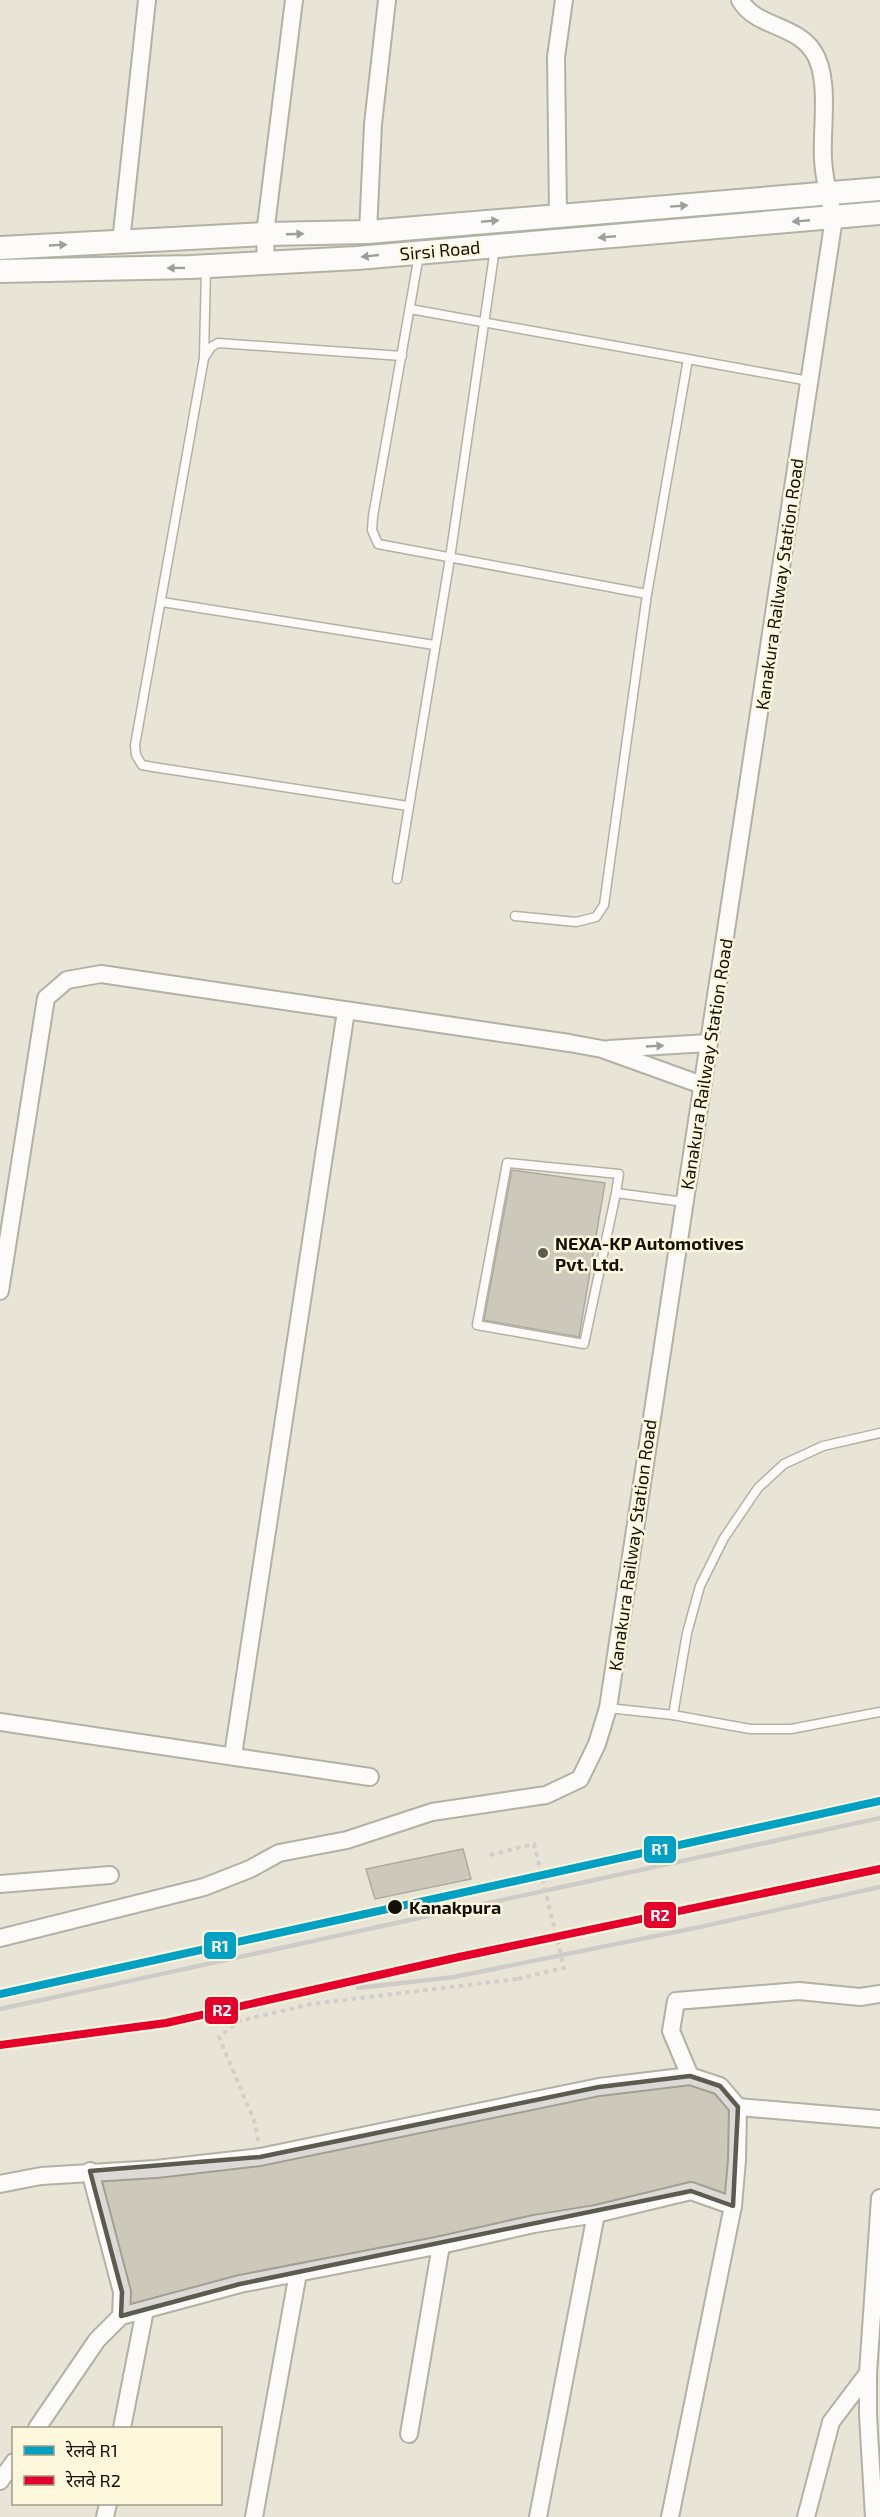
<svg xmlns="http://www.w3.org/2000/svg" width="880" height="2517" viewBox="0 0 880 2517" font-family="'Exo 2','Noto Sans Devanagari',sans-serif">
<rect width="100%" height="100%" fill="#e8e5d6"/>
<!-- building -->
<g fill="#ccc8bc" stroke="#aeaa9e" stroke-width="1.5">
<path d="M 512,1170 L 605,1183 L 579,1337 L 484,1320 Z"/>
<path d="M 463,1849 L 471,1879 L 375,1899 L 366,1869 Z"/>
</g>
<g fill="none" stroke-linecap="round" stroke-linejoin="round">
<defs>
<g id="lane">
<path d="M 419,255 L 373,516 L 372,530 L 378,544 L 647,594"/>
<path d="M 410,309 L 688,359"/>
<path d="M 402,356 L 218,343 L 211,347 L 204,358 L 135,745 L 136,755 L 142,765 L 153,767 L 408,806"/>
<path d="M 204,357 L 206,268"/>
<path d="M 162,602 L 434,645"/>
<path d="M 397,879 L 450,558 L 495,248"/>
<path d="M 515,916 L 576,922 L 596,917 L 604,905 L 647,594 L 688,359 L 809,381"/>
<path d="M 616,1193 L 619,1174 L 507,1163 L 477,1325 L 584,1344 L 616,1193 L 684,1202"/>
<path d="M 608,1708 L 673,1715 L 750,1729 L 791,1729 L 880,1712"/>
<path d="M 673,1715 L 687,1633 L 700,1586 L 724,1538 L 758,1488 L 784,1464 L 823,1446 L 880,1433"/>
</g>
<g id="street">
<path d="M 558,215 L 556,57 L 564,0"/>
<path d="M 368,232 L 373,124 L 387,0"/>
<path d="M 121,242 L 147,0"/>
<path d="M 266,263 L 265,234 L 294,0"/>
<path d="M 609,1049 L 708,1043"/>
<path d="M 0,1291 L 46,998 L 67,980 L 101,974 L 569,1043 L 602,1049 L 702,1085"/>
<path d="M 0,1722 L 370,1777"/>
<path d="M 233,1755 L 346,1011"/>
<path d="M 0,1884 L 110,1875"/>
<path d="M 0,1938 L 204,1887 L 250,1869 L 279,1853 L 347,1840 L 432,1812 L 546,1795 L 580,1779 L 597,1744 L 608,1708 L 834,218 C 829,199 824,179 823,159 C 821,129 831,77 813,51 C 795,24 755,27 740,0"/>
<path d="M 690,2076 L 671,2031 L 676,2001 L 799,1991 L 860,1997 L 880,1994"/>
<path d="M 738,2107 L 880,2119"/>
<path d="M 0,2184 L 41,2176 L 156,2169 L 260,2157 L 599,2087 L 690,2076 L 720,2086 L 738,2107 L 737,2160 L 733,2206 L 670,2517"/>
<path d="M 121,2316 L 240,2284 L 441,2245 L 534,2224 L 596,2214"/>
<path d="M 868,2373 L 868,2415 L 874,2517"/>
<path d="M 37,2428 L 97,2340 L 121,2316 L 122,2292 L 90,2171"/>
<path d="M 122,2428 L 145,2310"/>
<path d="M 409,2434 L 441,2245"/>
<path d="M 0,2481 L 14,2462"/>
<path d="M 105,2517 L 108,2504"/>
<path d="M 254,2517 L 298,2273"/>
<path d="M 538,2517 L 596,2214 L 691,2191 L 733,2206"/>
<path d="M 806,2517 L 831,2422 L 868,2373 L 880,2198"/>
</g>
<g id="secondary">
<path d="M 0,248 L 265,234 L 368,232 L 880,189"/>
<path d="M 0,271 L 191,267 L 357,258 L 880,213"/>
</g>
</defs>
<!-- lane casing -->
<use href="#lane" stroke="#b3b0a4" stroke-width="11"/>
<!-- street casing -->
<use href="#street" stroke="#b3b0a4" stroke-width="20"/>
<!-- secondary casing -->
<use href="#secondary" stroke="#b3b0a4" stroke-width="26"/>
<!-- path -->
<path stroke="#d0cfcb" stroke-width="4" stroke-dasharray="4.5 4.5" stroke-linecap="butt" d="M 258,2141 L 255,2123 L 219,2037 L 239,2021 L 311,2004 L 517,1979"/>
<!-- lane -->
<use href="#lane" stroke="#fcfbf9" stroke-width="8"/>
<!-- street -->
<use href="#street" stroke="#fcfbf9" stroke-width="16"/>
<!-- secondary -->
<use href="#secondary" stroke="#fcfbf9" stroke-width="22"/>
<!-- rail -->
<g stroke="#cdccc8" stroke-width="4.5">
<path d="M 358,1988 L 454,1977 L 700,1927 L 880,1887"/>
<path d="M 0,1994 L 880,1801"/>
<path d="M 0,2009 L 880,1818"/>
<path d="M 0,2045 L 166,2023 L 459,1957 L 880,1869"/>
</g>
<!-- path-bridge -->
<path stroke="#d0cfcb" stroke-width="4" stroke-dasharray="4.5 4.5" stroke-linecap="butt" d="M 490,1855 L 534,1844 L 564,1968 L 517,1979"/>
<defs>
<path id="rail-1" d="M 0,1994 L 880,1801"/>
<path id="rail-2" d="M 0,2045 L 166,2023 L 459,1957 L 880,1869"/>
</defs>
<!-- rail-1 casing -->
<use href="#rail-1" stroke="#fdf7db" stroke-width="12"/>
<!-- rail-2 casing -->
<use href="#rail-2" stroke="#fdf7db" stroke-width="12"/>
<!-- rail-1 -->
<use href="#rail-1" stroke="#01a1c4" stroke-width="8"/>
<!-- rail-2 -->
<use href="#rail-2" stroke="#e4002b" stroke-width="8"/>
</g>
<!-- one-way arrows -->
<defs><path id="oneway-solid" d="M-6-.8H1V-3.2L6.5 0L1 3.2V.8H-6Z" transform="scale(1.5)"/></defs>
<g fill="#9e9d98">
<use href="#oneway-solid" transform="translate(679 206) rotate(-4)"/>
<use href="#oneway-solid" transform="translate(490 221) rotate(-5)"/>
<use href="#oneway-solid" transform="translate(801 221) rotate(175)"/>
<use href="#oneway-solid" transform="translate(295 234) rotate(-2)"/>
<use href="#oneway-solid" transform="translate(607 237) rotate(175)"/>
<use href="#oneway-solid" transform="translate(58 245) rotate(-3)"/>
<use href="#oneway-solid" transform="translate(370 256) rotate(174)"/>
<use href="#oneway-solid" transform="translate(176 268) rotate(179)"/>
<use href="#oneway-solid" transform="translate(655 1046) rotate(-3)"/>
</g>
<!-- marked area -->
<path fill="#5d5b4f" fill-opacity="0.2" stroke="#5d5b4f" stroke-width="4.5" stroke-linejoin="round" d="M 690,2076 L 720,2086 L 738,2107 L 733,2206 L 691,2191 L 240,2284 L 121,2316 L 122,2292 L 90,2171 L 260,2157 L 599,2087 Z"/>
<!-- markers -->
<circle fill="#5d5b4f" stroke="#fdf7db" stroke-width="2" cx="543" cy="1253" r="6"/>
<circle fill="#121007" stroke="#fdf7db" stroke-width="2" cx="395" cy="1907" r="8"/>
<g text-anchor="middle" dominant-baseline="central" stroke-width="5" stroke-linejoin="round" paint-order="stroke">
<!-- street labels -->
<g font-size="18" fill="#121007" stroke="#fdf7db">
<text transform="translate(440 250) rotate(-5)">Sirsi Road</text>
<text transform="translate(779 584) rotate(-82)">Kanakura Railway Station Road</text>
<text transform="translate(706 1064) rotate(-81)">Kanakura Railway Station Road</text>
<text transform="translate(632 1545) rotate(-82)">Kanakura Railway Station Road</text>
</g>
<!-- poi labels -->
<g font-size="18" font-weight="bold" fill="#121007" stroke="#fdf7db" text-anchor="start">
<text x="555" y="1243">NEXA-KP Automotives<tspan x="555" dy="21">Pvt. Ltd.</tspan></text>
</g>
<!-- stop labels -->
<g font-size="18" font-weight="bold" fill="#121007" stroke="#fdf7db" text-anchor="start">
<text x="409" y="1907">Kanakpura</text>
</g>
</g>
<g stroke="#fdf7db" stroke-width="2">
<rect x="643" y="1835" width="34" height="29" rx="6" fill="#01a1c4"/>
<rect x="643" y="1901" width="34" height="28" rx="6" fill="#e4002b"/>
<rect x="203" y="1931" width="34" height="29" rx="6" fill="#01a1c4"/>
<rect x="204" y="1996" width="35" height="29" rx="6" fill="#e4002b"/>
</g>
<g font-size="16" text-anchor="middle" font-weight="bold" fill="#fff">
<text x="660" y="1855">R1</text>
<text x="660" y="1921">R2</text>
<text x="220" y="1952">R1</text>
<text x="222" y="2016">R2</text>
</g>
<!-- legend -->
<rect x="12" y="2427" width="210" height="78" fill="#fdf7db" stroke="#9f9b86" stroke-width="1.5"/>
<rect x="24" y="2446" width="30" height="9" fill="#01a1c4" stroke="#9f9b86" stroke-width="1.5"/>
<text x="66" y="2457" font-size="18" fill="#121007">रेलवे R1</text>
<rect x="24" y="2476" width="30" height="9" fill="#e4002b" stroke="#9f9b86" stroke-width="1.5"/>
<text x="66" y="2487" font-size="18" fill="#121007">रेलवे R2</text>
</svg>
